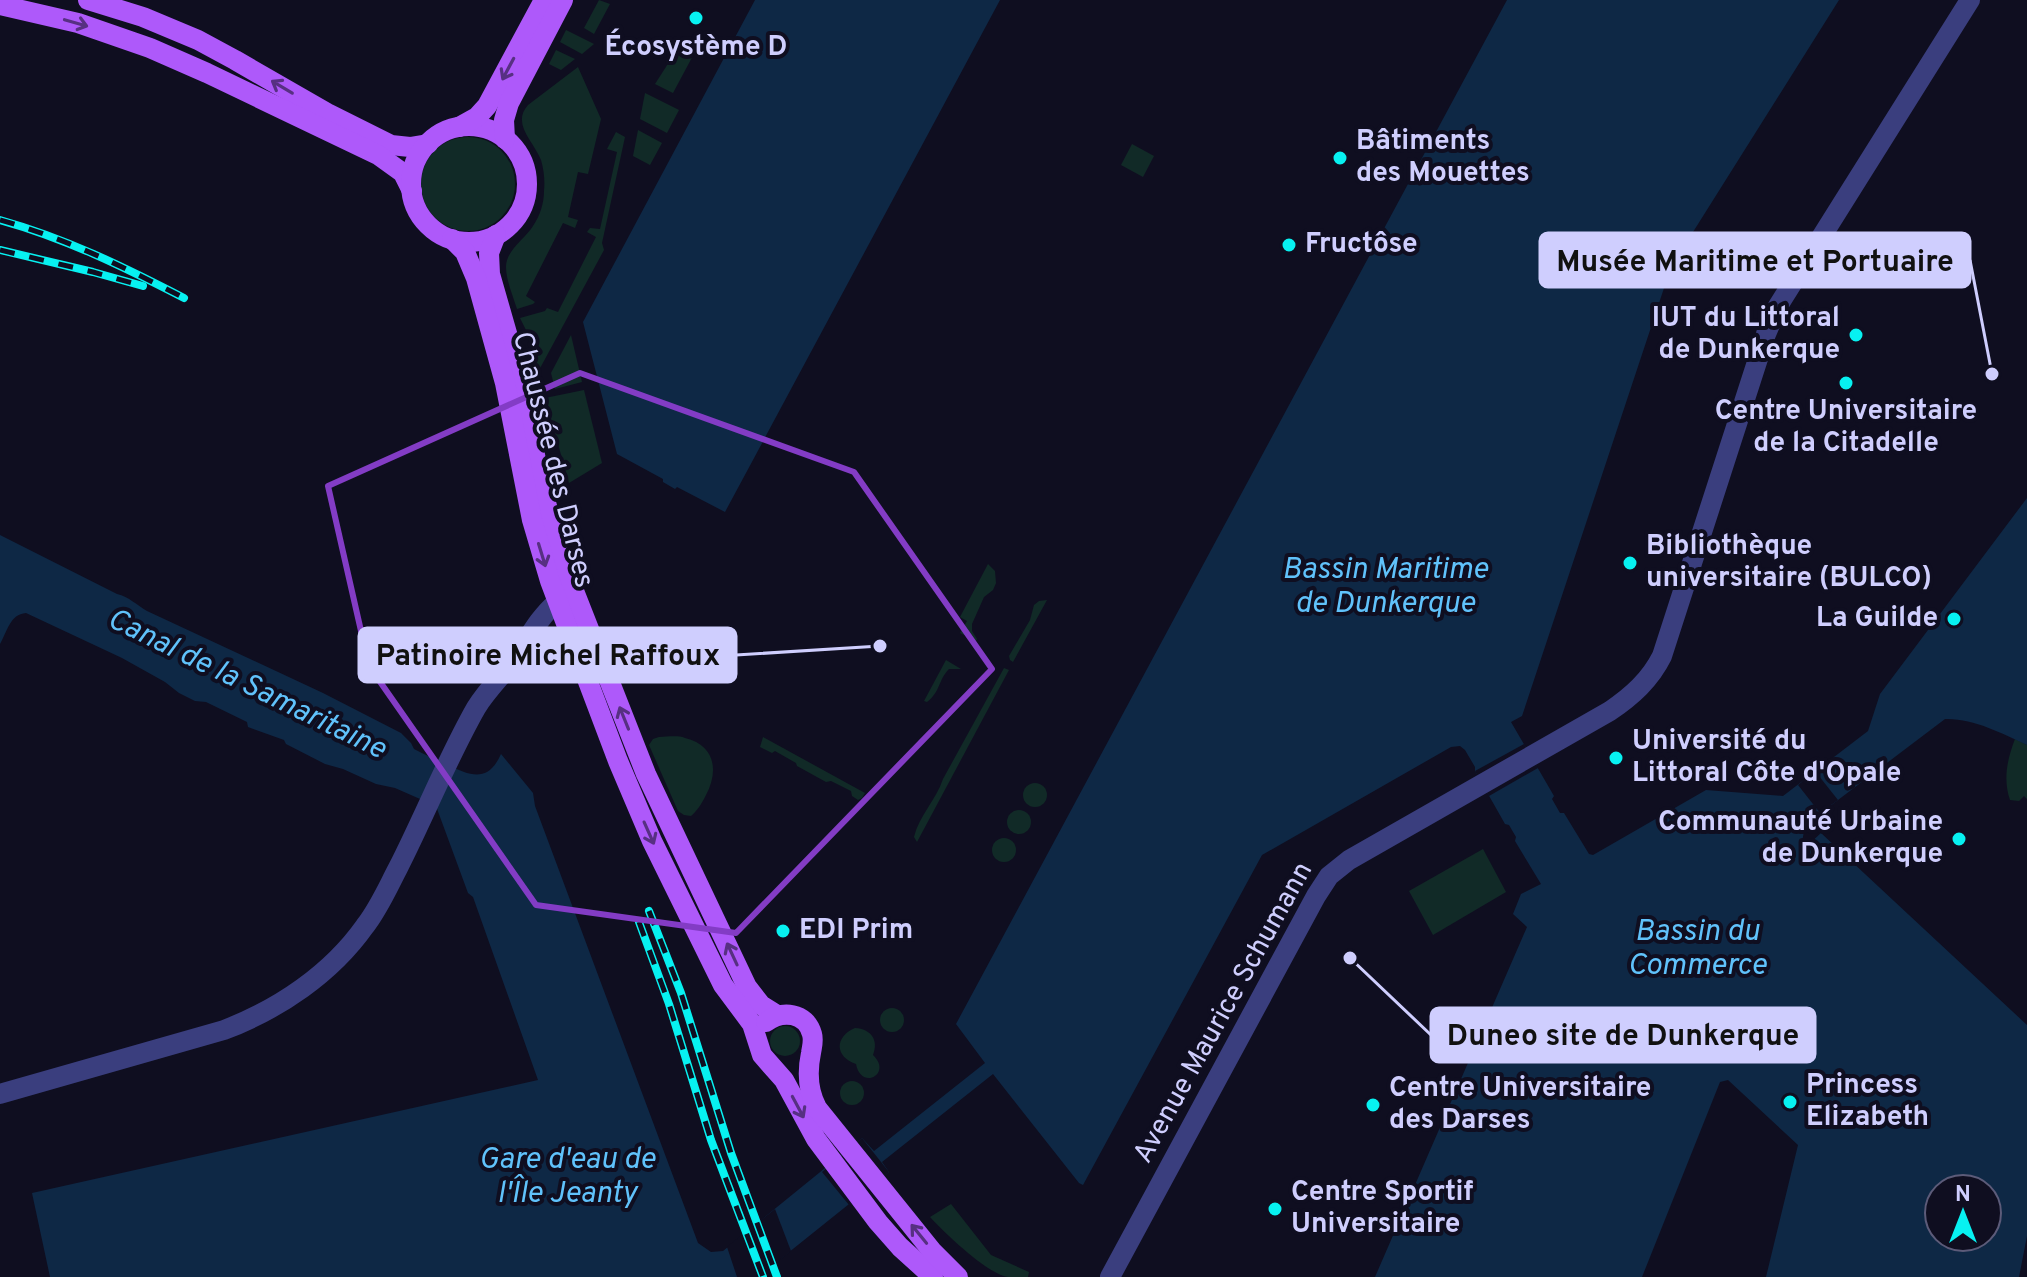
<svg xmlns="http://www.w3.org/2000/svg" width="2027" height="1277" viewBox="0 0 2027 1277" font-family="Overpass,sans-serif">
<rect width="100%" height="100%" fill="#0f0e20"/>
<!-- green -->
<g fill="#112a27">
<path d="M 599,0 L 610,4 L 594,34 L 584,28 Z"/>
<path d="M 566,30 L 594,44 L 582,54 L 560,42 Z"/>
<path d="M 682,42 L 696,50 L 673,93 L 655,84 Z"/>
<path d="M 556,50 L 575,59 L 561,70 L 549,64 Z"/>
<path d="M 578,67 L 601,119 L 588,174 L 578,172 L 568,217 L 578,220 L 575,228 L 563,223 L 526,296 L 535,302 L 533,304 L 517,309 C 513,296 506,280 506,267 C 506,250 525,239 533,226 C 540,216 544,203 544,191 C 545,181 544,170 541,160 C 534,142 511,124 528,105 Z"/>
<path d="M 645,93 L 679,110 L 667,133 L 640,119 Z"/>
<path d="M 638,130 L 662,143 L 650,165 L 633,156 Z"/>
<path d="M 616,132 L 625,137 L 602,243 L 604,250 L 538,372 L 527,332 L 520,318 L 545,311 L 547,308 L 558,312 L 596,237 L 587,232 L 590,228 L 600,229 L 617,152 L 607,149 Z"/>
<circle cx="468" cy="184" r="47"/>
<path d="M 1132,144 L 1154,156 L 1143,177 L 1121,165 Z"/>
<path d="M 571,335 L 582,382 L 555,389 L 551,373 Z"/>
<path d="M 584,390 L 602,463 L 569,483 L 545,398 Z"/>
<path d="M 988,564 L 995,571 L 996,583 L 993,590 L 984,597 L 972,624 L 972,631 L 977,639 L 975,643 L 974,640 L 960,633 L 967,621 L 960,617 Z"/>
<path d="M 1047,600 L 1013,662 L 1010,660 L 1009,656 L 1030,620 L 1034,605 L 1039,601 Z"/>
<path d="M 946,660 L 961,669 L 949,669 C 938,680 941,691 927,702 L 924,701 Z"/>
<path d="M 1004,668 L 1009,670 L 917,842 L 914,837 C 919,816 936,800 943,779 Z"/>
<path d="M 659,737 C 668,737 677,735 685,738 C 715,745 719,771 706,795 C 702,803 698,810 691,816 L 684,815 L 678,811 L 649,745 L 653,739 Z"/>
<path d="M 763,737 L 865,793 L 862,798 L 858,800 L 852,796 L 851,791 L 831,781 L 826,782 L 797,766 L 796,763 L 775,751 L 772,753 L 760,747 Z"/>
<path d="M 2015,739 L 2027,745 L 2027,799 L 2024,796 L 2019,801 L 2010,800 C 2003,779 2007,760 2015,739 Z"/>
<circle cx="1035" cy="795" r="12"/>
<circle cx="1019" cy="822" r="12"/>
<circle cx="1004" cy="850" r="12"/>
<path d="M 1483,849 L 1506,892 L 1433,935 L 1409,891 Z"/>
<circle cx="892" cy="1020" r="12"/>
<circle cx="785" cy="1041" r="15"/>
<path d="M 855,1028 C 871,1029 879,1040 873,1055 C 893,1074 861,1091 856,1064 C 835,1057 834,1037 855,1028 Z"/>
<circle cx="852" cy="1093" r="12"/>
<path d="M 951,1204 L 991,1255 L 1029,1272 L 1028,1277 C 1022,1277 1015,1277 1008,1277 C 987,1274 945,1233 930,1217 Z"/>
</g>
<!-- water -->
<g fill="#0e2845" fill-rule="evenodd">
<path d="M 755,0 L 1000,0 L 725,512 L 677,487 L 675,489 L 663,482 L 663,479 L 617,454 L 583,322 Z"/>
<path d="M 1507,0 L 1839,0 L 1671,267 L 1522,716 L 1511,722 L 1554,796 L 1552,799 L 1560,813 L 1564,813 L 1589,854 L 1593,855 L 1706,790 L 1783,796 L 1868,731 L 1880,694 L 2027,498 L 2027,745 C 2001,733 1973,718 1945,719 L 1805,825 L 1799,860 L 1804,863 L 1808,845 L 1821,833 L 2027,1025 L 2027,1236 L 2019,1277 L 1766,1277 L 1798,1145 L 1728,1080 L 1720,1082 L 1642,1277 L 1375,1277 L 1527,927 L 1513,914 L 1521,894 L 1541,884 L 1515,841 L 1516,837 L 1509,825 L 1505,824 L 1475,771 L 1475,767 L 1465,750 L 1460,746 L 1451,747 L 1262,855 L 1083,1185 L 1079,1183 L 993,1074 L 882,1162 L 889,1172 L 758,1277 L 50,1277 L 32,1193 L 538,1080 L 473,897 L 468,893 L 436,806 L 395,788 L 376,784 L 343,769 L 325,764 L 286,744 L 284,740 L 248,727 L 247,722 L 206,702 L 195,701 L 179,693 L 165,682 L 122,658 L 26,613 C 10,614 7,632 0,644 L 0,535 L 117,594 C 129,597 137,605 147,611 L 323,693 L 401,733 L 411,743 L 414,749 C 425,755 437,760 448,765 C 471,776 488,783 501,754 L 533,793 L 535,806 L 698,1243 L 711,1252 L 723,1251 L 862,1138 L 874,1151 L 985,1063 L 956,1024 ZM 1939,1189 L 1987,1189 L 1987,1237 L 1939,1237 Z"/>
</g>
<!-- pier -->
<g fill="#0f0e20">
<path d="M 1524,744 L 1538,768 L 1489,796 L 1475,771 Z"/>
<path d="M 1815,771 L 1838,800 L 1820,813 L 1798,785 Z"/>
<path d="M 862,1138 L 889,1172 L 849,1205 L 822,1172 Z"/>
<path d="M 775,1209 L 791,1251 L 758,1277 L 737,1277 L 727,1247 Z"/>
</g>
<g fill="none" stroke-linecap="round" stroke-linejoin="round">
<!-- minor -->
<g stroke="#3a3e7e" stroke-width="20">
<path d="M 0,1094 L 224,1030 C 279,1009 331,974 365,926 C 379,908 388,887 398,868 C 425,815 447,759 476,708 C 487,690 502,676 514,660 C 528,639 538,618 558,601"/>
<path d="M 1110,1277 L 1316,896 L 1329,876 L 1349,860 L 1610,711 C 1632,696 1650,680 1662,656 L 1766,334 L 1778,306 L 1970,0"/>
</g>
<!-- major -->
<g stroke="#ae59fa" stroke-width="20">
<path d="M 88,0 L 143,17 L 198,40 L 235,60 L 327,113 L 391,145 L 410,147 L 428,144"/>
<path d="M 0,5 L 78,23 L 150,48 L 207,73 L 378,155 L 403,173 L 412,191"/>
<circle cx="469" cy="184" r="58"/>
<path d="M 459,127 L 477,117 L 487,106 L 544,0"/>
<path d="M 505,139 L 504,120 L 509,103 L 563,0"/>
<path d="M 496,235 L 489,253 L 490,274 L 519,375 L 541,485 L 563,563 L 646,774 L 747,987 L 761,1005 L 777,1015"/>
<path d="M 452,239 L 465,252 L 476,278 L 505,383 L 532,520 L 550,581 L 618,761 L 652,841 L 723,985 L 752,1024 L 762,1055 L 784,1080 L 816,1139 L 878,1222 L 900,1247 L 933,1277"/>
<path d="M 766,1022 C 782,1010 806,1012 812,1034 C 814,1041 812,1046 811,1053 C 807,1072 808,1091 817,1108 L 932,1251 L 958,1277"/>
</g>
<defs>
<g id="rail">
<path d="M 0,220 C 65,238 124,267 184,298"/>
<path d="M 0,250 L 93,272 L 143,286"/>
<path d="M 649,911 L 681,993 L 731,1153 L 777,1277"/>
<path d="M 639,922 L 669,1004 L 711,1140 L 763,1277"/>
</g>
</defs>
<!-- rail casing -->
<use href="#rail" stroke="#07f1f1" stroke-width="8"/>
<!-- rail -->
<use href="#rail" stroke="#0f0e20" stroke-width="5" stroke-dasharray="15" stroke-linecap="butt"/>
</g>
<!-- one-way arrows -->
<defs><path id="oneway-shaft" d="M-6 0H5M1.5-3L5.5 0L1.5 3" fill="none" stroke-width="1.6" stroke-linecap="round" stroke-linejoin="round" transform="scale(2)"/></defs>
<g stroke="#573082">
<use href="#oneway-shaft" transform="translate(76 23) rotate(16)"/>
<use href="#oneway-shaft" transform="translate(508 69) rotate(118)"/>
<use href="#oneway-shaft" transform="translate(282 87) rotate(-149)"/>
<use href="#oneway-shaft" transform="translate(542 555) rotate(73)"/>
<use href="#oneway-shaft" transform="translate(624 718) rotate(-112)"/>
<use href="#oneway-shaft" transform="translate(649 833) rotate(66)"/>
<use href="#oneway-shaft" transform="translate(732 954) rotate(-115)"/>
<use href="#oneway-shaft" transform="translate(798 1107) rotate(62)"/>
<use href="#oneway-shaft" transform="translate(919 1234) rotate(-129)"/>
</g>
<!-- marked area -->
<path fill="none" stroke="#833cc5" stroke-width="6" stroke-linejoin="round" d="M 580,373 L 854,472 L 992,669 L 736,933 L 536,905 L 369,666 L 328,486 Z"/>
<!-- markers -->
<g fill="#07f1f1" stroke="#0f0e20" stroke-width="3">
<circle cx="696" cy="18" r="8"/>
<circle cx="1340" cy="158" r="8"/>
<circle cx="1289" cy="245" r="8"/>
<circle cx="1856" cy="335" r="8"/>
<circle cx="1846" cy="383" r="8"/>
<circle cx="1630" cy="563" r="8"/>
<circle cx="1954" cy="619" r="8"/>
<circle cx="1616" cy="758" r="8"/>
<circle cx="1959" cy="839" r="8"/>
<circle cx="783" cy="931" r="8"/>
<circle cx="1790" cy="1102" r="8"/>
<circle cx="1373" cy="1105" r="8"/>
<circle cx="1275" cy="1209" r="8"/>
</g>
<g text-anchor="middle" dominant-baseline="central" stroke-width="8" stroke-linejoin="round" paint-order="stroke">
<!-- poi labels -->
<g font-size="28" font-weight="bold" fill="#cfcefe" stroke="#0f0e20" text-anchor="start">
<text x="696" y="48" text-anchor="middle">Écosystème D</text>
<text x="1356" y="142">Bâtiments<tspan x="1356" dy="32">des Mouettes</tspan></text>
<text x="1305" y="245">Fructôse</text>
<text x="1840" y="319" text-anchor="end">IUT du Littoral<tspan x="1840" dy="32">de Dunkerque</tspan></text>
<text x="1846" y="412" text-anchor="middle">Centre Universitaire<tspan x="1846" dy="32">de la Citadelle</tspan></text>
<text x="1646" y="547">Bibliothèque<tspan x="1646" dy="32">universitaire (BULCO)</tspan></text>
<text x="1938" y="619" text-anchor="end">La Guilde</text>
<text x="1632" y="742">Université du<tspan x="1632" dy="32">Littoral Côte d'Opale</tspan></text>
<text x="1943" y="823" text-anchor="end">Communauté Urbaine<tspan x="1943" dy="32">de Dunkerque</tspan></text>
<text x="799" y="931">EDI Prim</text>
<text x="1806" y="1086">Princess<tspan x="1806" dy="32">Elizabeth</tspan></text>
<text x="1389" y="1089">Centre Universitaire<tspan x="1389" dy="32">des Darses</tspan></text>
<text x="1291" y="1193">Centre Sportif<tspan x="1291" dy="32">Universitaire</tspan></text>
</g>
<!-- street labels -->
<g font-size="28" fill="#cfcefe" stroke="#0f0e20">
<text transform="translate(552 460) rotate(76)">Chaussée des Darses</text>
<text transform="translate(1224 1013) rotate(-61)">Avenue Maurice Schumann</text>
</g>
<!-- water labels -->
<g font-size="30" font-style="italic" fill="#60c2fb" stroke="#0f0e20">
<text x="1385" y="570">Bassin Maritime<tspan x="1385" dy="34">de Dunkerque</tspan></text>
<text transform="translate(246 685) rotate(26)">Canal de la Samaritaine</text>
<text x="1697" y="932">Bassin du<tspan x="1697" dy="34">Commerce</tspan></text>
<text x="567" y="1160">Gare d'eau de<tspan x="567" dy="34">l'Île Jeanty</tspan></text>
</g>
</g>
<!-- callouts -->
<path fill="none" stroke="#cfcefe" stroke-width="3" d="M1992 374L1970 260M880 646L736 655M1350 958L1431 1035"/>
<g fill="#cfcefe" stroke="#0f0e20" stroke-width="3">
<circle cx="1992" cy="374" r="8"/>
<circle cx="880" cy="646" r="8"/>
<circle cx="1350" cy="958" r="8"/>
</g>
<g fill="#cfcefe" stroke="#cfcefe" stroke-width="3">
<rect x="1540" y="233" width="430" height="54" rx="8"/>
<rect x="359" y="628" width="377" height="54" rx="8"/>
<rect x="1431" y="1008" width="384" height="54" rx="8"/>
</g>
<g font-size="30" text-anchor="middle" font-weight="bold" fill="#111">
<text x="1755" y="271">Musée Maritime et Portuaire</text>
<text x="548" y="665">Patinoire Michel Raffoux</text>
<text x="1623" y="1045">Duneo site de Dunkerque</text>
</g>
<!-- north arrow -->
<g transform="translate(1963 1213)"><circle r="38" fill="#0f0e20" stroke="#5c5b79" stroke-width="2"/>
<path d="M0-6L14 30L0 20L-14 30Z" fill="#07f1f1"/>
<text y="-12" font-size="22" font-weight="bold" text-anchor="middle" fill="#cfcefe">N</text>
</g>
</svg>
